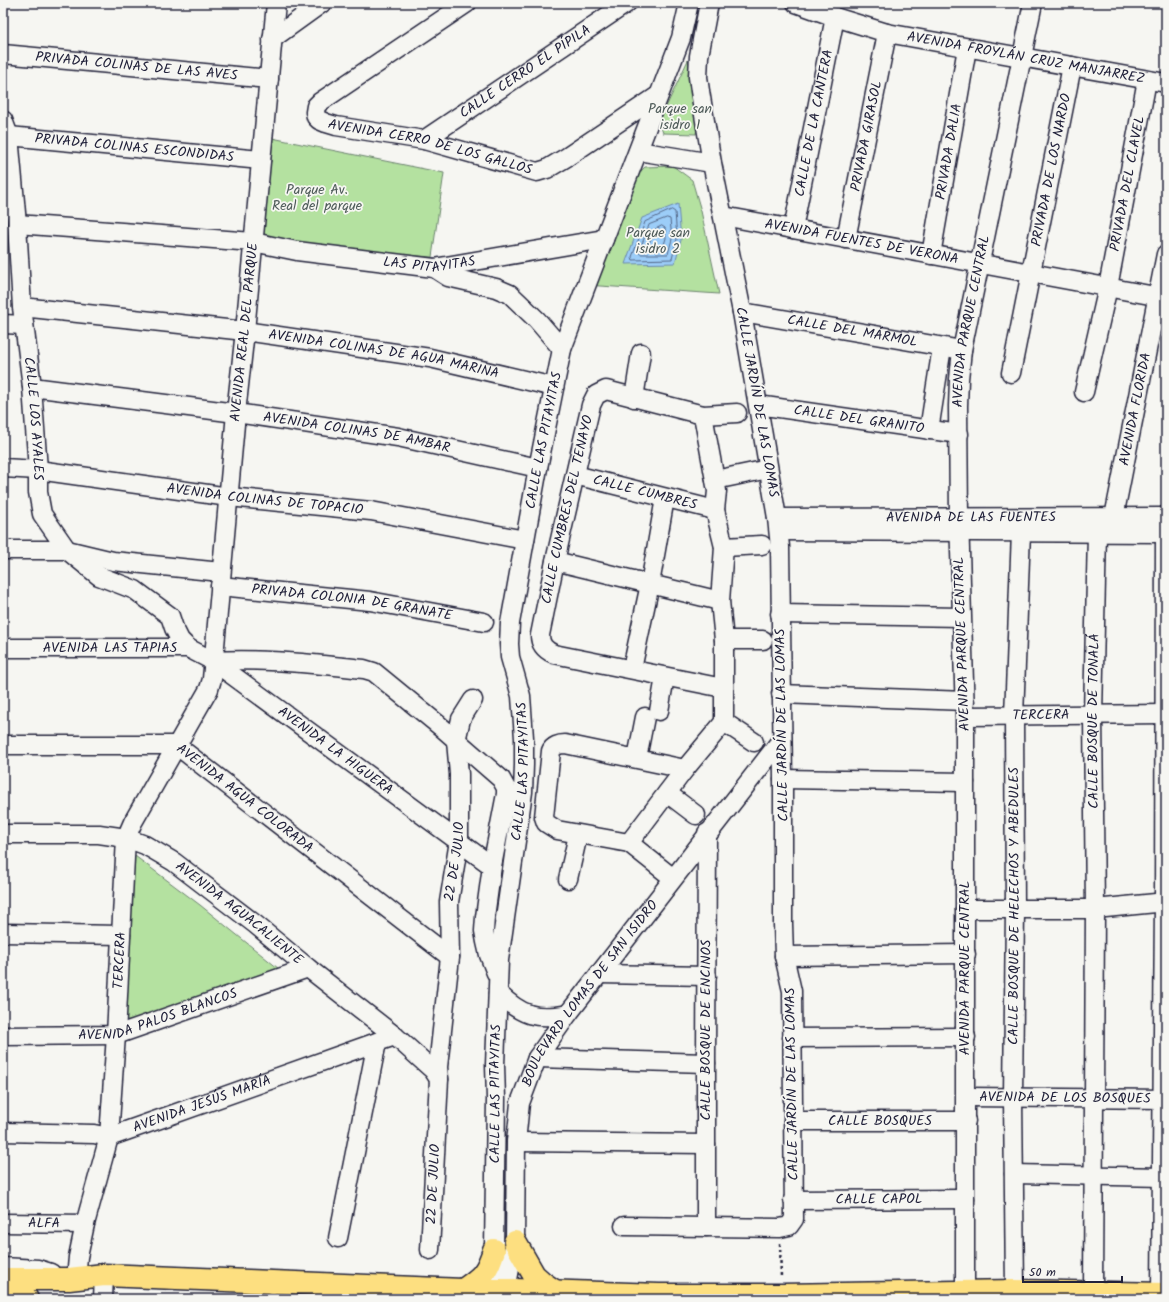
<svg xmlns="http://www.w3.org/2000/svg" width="1169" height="1302" viewBox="0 0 1169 1302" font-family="Kalam,sans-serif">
<rect width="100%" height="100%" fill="#f6f6f2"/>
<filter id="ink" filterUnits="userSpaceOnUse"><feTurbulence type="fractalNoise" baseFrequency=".025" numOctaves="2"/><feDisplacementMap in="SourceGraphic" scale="8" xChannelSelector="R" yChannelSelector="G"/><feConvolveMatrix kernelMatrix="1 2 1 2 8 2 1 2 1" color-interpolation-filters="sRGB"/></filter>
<g filter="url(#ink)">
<!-- green -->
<g fill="#b4e1a0" stroke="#6b826e">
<path d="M 688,60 L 698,123 L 696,134 L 663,133 L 659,122 Z"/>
<path d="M 272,138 L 444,173 L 432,257 L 259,244 Z"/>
<path d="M 673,166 L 692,180 L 701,211 L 719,294 L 585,285 L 630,181 L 645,167 Z"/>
<path d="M 131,853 L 200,905 L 284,973 L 123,1029 Z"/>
</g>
<!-- water -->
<path fill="#9ccdf8" stroke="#6b89ac" d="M 678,204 L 681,240 L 675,263 L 625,264 L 642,218 Z"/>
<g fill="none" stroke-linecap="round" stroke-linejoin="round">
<!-- shore -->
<g stroke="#536687" stroke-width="1">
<path d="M 672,210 L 675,212 L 677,239 L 672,259 L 633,260 L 632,257 L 645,222 Z"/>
<path d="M 667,218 L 670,219 L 672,239 L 668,254 L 640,254 L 639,252 L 649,225 Z"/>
<path d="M 662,226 L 665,228 L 666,238 L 663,248 L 649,248 L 648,246 L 654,230 Z"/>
</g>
<defs>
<g id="minor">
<path id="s1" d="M 467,3 L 320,102 L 316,106 L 315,112 L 316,117 L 319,120 L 326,123 L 336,126 L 424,140 L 537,172 L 547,169 L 567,157 L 659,95"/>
<path id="s2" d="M 796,3 L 835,17 L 887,33 L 1166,83"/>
<path d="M 272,39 L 322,3"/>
<path id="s3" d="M 3,54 L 269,79"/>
<path id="s4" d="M 3,120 L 9,136 L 17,224 L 22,307 L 32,387 L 38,470 L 38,492 L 42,514 L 67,550 L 99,576 L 135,590 L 170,616 L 174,628 L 180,640 L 188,648"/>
<path id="s5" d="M 9,136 L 261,160"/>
<path id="s6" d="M 424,140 L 627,3"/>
<path d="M 638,151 L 712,163"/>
<path id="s7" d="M 723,216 L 1166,298"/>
<path id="s8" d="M 17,224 L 253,242 L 297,251 L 434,268 L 604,239"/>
<path id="s9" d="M 793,229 L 835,17"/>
<path id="s10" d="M 846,239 L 887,33"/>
<path id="s11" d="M 931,255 L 967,48"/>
<path d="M 434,268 L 448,277 L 496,288 L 510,294 L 537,320 L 562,349"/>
<path id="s12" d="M 22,307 L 245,331 L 430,358 L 554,387"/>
<path id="s13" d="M 742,312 L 962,350"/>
<path d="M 3,324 L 24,325"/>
<path id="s14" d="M 1011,373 L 1072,66"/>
<path id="s15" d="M 32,387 L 236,413 L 398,437 L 538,468"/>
<path id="s16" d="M 1084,392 L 1108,287 L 1147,80"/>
<path d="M 634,398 L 641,353"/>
<path id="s17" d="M 758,405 L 959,434"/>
<path d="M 929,430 L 942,347"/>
<path id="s18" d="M 3,468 L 38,470 L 229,497 L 371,511 L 525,540"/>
<path id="s19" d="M 575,475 L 715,510"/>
<path d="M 715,480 L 768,469"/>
<path id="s20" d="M 1114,517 L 1166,254"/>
<path id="s21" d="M 777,518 L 1166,517"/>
<path d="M 779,531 L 1166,533"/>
<path d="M 724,547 L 762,545"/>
<path d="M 3,550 L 67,550 L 113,561 L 221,572"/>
<path d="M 555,561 L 720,601"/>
<path id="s22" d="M 220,586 L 370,601 L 484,622"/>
<path d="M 780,614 L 961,617"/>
<path d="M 724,640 L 763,640"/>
<path id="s23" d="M 3,648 L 188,648 L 213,661 L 492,866"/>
<path d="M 213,661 C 264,658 314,664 364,669 L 374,672 L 440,726 L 501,779 L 506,788 L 506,794 L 492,866 L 485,917 L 484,931 L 486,942 L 489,955 L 496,973"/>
<path d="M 632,669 L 650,584 L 665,498"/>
<path id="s24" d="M 723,688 L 554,654 C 545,650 540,645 540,635 L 555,561 L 591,405 L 596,395 L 606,390 L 703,415 L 737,413"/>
<path d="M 781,694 L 965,701"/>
<path d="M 659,711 L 665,677"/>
<path id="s25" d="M 965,716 L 1165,714"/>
<path d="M 724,722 L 754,742"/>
<path id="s26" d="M 3,745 L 176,745 L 450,957"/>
<path d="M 637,758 L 645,717"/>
<path d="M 783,779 L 965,782"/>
<path d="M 667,793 L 696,815"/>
<path id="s27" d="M 3,834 L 99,834 L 126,838 L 145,845 L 174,862 L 255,924 L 308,968 L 395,1036 L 433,1070 L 439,1079"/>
<path d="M 629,843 L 685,769 L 724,722 L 724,640 L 720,601 L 724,547 L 715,510 L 717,491 L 703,415"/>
<path d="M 673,878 L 629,843 L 557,830 L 546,823 L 544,817 L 551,751 C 553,746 559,744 565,744 L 685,769"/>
<path d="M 568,879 L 578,835"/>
<path d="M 965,909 L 1095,909 L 1166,902"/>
<path d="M 3,933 L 121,935"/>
<path d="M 784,956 L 966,954"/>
<path d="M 599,974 L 707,976"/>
<path d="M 498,993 C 522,1016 536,1020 568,1014"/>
<path id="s28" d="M 3,1036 L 116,1035 L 308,968"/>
<path d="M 792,1038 L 966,1037"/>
<path d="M 537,1058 L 706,1063"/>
<path id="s29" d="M 966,1097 L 1166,1099"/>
<path id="s30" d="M 793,1121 L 966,1121"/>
<path id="s31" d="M 3,1132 L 94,1134 L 109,1137 L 377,1042 L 395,1036"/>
<path d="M 516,1142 L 706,1144"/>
<path d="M 1014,1174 L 1163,1177"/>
<path id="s32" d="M 793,1200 L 965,1199"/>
<path id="s33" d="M 3,1223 L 85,1224"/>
<path d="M 624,1226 L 780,1228 L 789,1226 L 794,1219 L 792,991 L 784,956 L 783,924 L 783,779 L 780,547 L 777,518 L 742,312 L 712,163 L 700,91 L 698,77 L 699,56 L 709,3"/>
<path id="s34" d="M 706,1227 L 706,1063 L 707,833"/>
<path d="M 338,1238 L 377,1042"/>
<path id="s35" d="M 430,1250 L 439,1079 L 438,1067 L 450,957 L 449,902 L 459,841 L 459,774 L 456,741 L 461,719 L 473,700"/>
<path d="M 3,1267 L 38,1269 L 51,1273"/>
<path id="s36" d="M 76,1279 L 78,1257 L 85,1224 L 109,1137 L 116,1035 L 126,838 L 133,822 L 209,689 L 212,679 L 236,413 L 245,331 L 276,3"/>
<path id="s37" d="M 506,1290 L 515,1242 L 516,1142 L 520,1103 L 537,1058 L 568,1014 L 782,739"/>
<path id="s38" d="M 506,1291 L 498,1270 L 494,1250 L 496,1099 L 495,1065 L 499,960 L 523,792 L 524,765 L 524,738 L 521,696 L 510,657 L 509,644 L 510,623 L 538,468 L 562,349 L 681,38 L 689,3"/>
<path id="s39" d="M 1015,1291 L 1013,1097 L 1015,909 L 1014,716 L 1021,532"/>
<path id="s40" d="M 965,1292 L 965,716 L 959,517 L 958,406 L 959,379 L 962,350 L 1033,3"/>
<path id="s41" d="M 1093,1293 L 1095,909 L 1093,715 L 1097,533"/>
<path d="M 1161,1294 L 1164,902 L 1165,533 L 1166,515"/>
<path d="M 103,1299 L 104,1275"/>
</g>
<g id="major">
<path d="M 515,1242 L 534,1275 L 543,1283 L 556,1292"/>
<path d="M 3,1279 L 69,1279 L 104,1275 L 463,1290 L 514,1290 L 659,1295 L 782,1295 L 1015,1291 L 1166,1294"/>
<path d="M 463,1290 C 482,1277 487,1273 494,1250"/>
<path d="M 3,1296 L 27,1299"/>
</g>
</defs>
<!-- minor casing -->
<use href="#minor" stroke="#22223b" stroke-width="21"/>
<!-- major casing -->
<use href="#major" stroke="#22223b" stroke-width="25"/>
<!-- path -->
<path stroke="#22223b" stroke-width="2.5" stroke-dasharray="3 3" stroke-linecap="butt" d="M 780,1243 L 781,1278"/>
<!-- minor -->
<use href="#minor" stroke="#f6f6f2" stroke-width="18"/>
<!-- major -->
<use href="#major" stroke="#fddf80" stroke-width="22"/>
</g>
</g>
<g text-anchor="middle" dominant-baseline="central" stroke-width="3.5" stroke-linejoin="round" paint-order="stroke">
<!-- street labels -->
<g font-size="14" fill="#22223b" stroke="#f6f6f2">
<text stroke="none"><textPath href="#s2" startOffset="237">AVENIDA FROYLÁN CRUZ MANJARREZ</textPath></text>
<text stroke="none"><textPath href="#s3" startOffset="134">PRIVADA COLINAS DE LAS AVES</textPath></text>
<text stroke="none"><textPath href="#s6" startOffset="122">CALLE CERRO EL PÍPILA</textPath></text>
<text stroke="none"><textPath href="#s9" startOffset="108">CALLE DE LA CANTERA</textPath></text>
<text stroke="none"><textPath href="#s10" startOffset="105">PRIVADA GIRASOL</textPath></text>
<text stroke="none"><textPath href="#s1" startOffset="313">AVENIDA CERRO DE LOS GALLOS</textPath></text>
<text stroke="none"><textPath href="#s5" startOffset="126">PRIVADA COLINAS ESCONDIDAS</textPath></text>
<text stroke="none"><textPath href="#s11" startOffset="105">PRIVADA DALIA</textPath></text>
<text stroke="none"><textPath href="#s14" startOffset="207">PRIVADA DE LOS NARDO</textPath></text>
<text stroke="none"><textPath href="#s16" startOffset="213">PRIVADA DEL CLAVEL</textPath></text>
<text stroke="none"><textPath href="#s7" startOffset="141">AVENIDA FUENTES DE VERONA</textPath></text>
<text stroke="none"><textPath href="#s8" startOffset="415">LAS PITAYITAS</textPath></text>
<text stroke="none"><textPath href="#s40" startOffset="972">AVENIDA PARQUE CENTRAL</textPath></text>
<text stroke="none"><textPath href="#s13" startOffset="112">CALLE DEL MÁRMOL</textPath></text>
<text stroke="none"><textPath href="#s36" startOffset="975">AVENIDA REAL DEL PARQUE</textPath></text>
<text stroke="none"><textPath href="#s12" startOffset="365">AVENIDA COLINAS DE AGUA MARINA</textPath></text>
<text transform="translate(757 402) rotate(80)">CALLE JARDÍN DE LAS LOMAS</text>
<text stroke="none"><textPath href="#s20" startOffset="110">AVENIDA FLORIDA</textPath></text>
<text stroke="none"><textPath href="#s4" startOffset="301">CALLE LOS AYALES</textPath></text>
<text stroke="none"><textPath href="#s17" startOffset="102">CALLE DEL GRANITO</textPath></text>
<text stroke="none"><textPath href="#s15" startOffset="328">AVENIDA COLINAS DE AMBAR</textPath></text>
<text stroke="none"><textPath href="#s38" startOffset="859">CALLE LAS PITAYITAS</textPath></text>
<text stroke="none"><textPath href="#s19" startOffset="72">CALLE CUMBRES</textPath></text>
<text stroke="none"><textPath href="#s18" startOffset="264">AVENIDA COLINAS DE TOPACIO</textPath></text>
<text stroke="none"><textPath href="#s24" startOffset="326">CALLE CUMBRES DEL TENAYO</textPath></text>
<text stroke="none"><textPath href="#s21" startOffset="194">AVENIDA DE LAS FUENTES</textPath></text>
<text stroke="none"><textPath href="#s22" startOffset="133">PRIVADA COLONIA DE GRANATE</textPath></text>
<text transform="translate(962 644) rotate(-92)">AVENIDA PARQUE CENTRAL</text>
<text stroke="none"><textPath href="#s23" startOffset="107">AVENIDA LAS TAPIAS</textPath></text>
<text stroke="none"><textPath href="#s25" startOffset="76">TERCERA</textPath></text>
<text stroke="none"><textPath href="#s41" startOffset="572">CALLE BOSQUE DE TONALÁ</textPath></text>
<text transform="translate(782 725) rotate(-91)">CALLE JARDÍN DE LAS LOMAS</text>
<text stroke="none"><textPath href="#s23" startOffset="365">AVENIDA LA HIGUERA</textPath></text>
<text stroke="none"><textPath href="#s38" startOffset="523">CALLE LAS PITAYITAS</textPath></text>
<text stroke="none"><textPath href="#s26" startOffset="260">AVENIDA AGUA COLORADA</textPath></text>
<text stroke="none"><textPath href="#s35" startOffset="390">22 DE JULIO</textPath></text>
<text stroke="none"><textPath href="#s39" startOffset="385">CALLE BOSQUE DE HELECHOS Y ABEDULES</textPath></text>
<text stroke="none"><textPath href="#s27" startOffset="260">AVENIDA AGUACALIENTE</textPath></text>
<text stroke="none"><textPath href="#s36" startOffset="323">TERCERA</textPath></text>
<text transform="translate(965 968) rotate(-90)">AVENIDA PARQUE CENTRAL</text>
<text stroke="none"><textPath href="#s37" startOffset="319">BOULEVARD LOMAS DE SAN ISIDRO</textPath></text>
<text stroke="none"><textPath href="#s28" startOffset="158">AVENIDA PALOS BLANCOS</textPath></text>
<text stroke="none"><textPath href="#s34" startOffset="197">CALLE BOSQUE DE ENCINOS</textPath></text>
<text transform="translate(792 1084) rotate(-91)">CALLE JARDÍN DE LAS LOMAS</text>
<text stroke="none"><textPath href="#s38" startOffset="199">CALLE LAS PITAYITAS</textPath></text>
<text stroke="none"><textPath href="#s29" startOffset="99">AVENIDA DE LOS BOSQUES</textPath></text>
<text stroke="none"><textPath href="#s31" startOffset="205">AVENIDA JESÚS MARÍA</textPath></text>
<text stroke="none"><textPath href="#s30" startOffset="87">CALLE BOSQUES</textPath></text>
<text stroke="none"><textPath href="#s35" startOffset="66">22 DE JULIO</textPath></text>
<text stroke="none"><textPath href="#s32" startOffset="86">CALLE CAPOL</textPath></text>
<text stroke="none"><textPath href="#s33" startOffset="41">ALFA</textPath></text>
</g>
<!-- park labels -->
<g font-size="14" fill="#4e5b59" stroke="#f6f6f2">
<text x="680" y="109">Parque san<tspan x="680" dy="16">isidro 1</tspan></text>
<text x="317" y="190">Parque Av.<tspan x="317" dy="16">Real del parque</tspan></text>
<text x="658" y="233">Parque san<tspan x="658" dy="16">isidro 2</tspan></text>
</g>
</g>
<!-- margin -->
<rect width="1169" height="1302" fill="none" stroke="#f6f6f2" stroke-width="16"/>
<rect x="8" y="8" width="1153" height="1286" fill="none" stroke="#22223b" stroke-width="1.5" filter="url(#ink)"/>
<!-- scale -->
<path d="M1023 1276v6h99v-6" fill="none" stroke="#22223b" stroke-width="2"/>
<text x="1029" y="1276" font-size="12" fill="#22223b" stroke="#f6f6f2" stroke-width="3" paint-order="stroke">50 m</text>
</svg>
